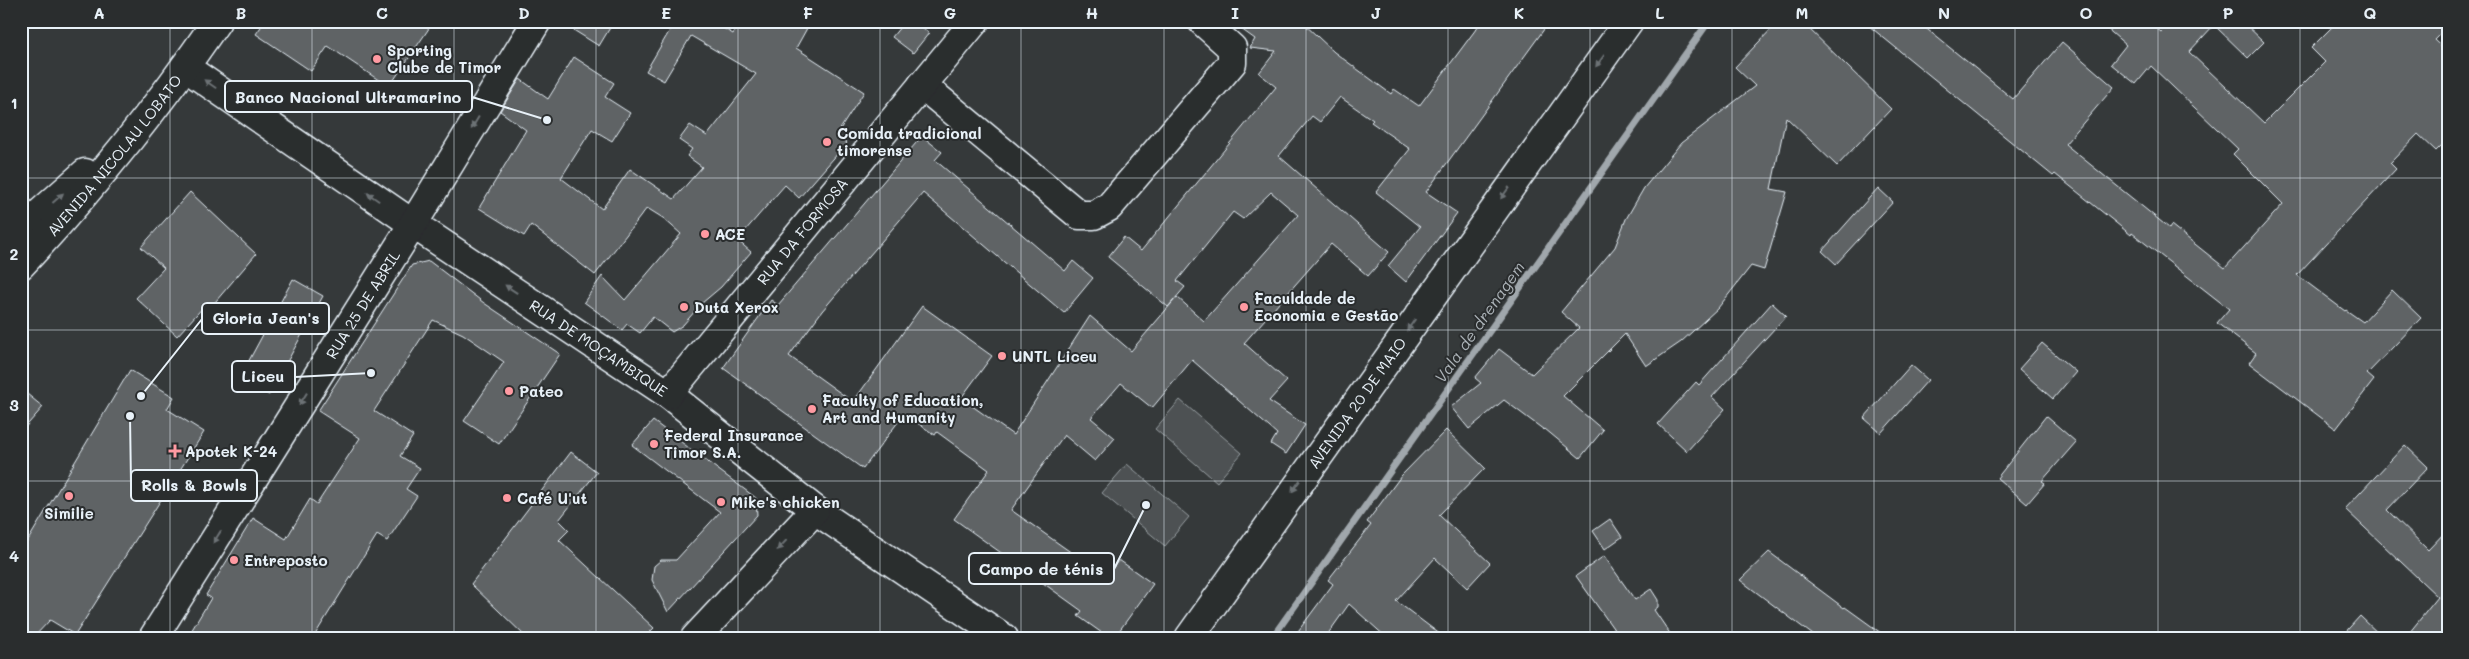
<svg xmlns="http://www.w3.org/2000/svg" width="2469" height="659" viewBox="0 0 2469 659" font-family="Mali,sans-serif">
<rect width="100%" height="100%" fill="#35393a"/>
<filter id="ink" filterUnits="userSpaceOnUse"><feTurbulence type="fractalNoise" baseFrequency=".02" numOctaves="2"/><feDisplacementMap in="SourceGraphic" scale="10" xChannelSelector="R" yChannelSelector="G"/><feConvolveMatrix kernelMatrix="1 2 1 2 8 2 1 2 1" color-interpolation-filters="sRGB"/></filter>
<g filter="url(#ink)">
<!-- green -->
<g fill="#4d5152" stroke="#9aa1a5">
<path d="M 1180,400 L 1242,453 L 1217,482 L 1155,429 Z"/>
<path d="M 1127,464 L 1189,517 L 1165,546 L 1102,493 Z"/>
</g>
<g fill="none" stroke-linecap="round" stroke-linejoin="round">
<!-- stream -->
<path stroke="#a0a7ac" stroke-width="7" d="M 1272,638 L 1709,21"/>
</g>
<!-- building -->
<g fill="#5f6365" stroke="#e8f1f8">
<path d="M 265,21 L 434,21 L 389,87 L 328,46 L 311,71 L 256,34 Z"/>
<path d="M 559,21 L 614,21 L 599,46 Z"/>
<path d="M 666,21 L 711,21 L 733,34 L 741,21 L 811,21 L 796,48 L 864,92 L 837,134 L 847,143 L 799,198 L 785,185 L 737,240 L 751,252 L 721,287 L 702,303 L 683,325 L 672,332 L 653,317 L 640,333 L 627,324 L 622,330 L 584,302 L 602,276 L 625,300 L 681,234 L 663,218 L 647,208 L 595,275 L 531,225 L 524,236 L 479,208 L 526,130 L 500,111 L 520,79 L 548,99 L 574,57 L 614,83 L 605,97 L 630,113 L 612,141 L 592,129 L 561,178 L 602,209 L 630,169 L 674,199 L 702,167 L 687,156 L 692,149 L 679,140 L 690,125 L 707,136 L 756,74 L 691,36 L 664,81 L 646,71 L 673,25 Z"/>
<path d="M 905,21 L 915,21 L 929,33 L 913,53 L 892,37 Z"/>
<path d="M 1230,21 L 1301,21 L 1334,52 L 1391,94 L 1394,89 L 1419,106 L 1482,21 L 1550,21 L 1426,192 L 1457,213 L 1406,282 L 1388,266 L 1420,227 L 1376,192 L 1410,149 L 1371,122 L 1373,120 L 1340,97 L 1320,122 L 1312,116 L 1279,156 L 1389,252 L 1368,276 L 1331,244 L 1244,343 L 1287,381 L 1269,401 L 1305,425 L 1286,454 L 1271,444 L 1277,434 L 1192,360 L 1152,408 L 1121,383 L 1091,418 L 1115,438 L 1095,461 L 1064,435 L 1011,510 L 1106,577 L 1119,560 L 1153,584 L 1114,638 L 1109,638 L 1078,616 L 1082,611 L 954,519 L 989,470 L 937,432 L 935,435 L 904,414 L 863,469 L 723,368 L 771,300 L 778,305 L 922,136 L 942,152 L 935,160 L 1065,271 L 1073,261 L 1093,278 L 1064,313 L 923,193 L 822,311 L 789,356 L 853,402 L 922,306 L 992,356 L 961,398 L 1013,435 L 1090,316 L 1131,351 L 1177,297 L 1204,321 L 1298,215 L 1271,192 L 1243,219 L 1233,212 L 1177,281 L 1185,287 L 1168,307 L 1108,257 L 1124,237 L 1141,251 L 1276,87 L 1259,73 L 1276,51 L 1250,48 L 1255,39 Z"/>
<path d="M 1779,21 L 1801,21 L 1891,109 L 1837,166 L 1786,117 L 1771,189 L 1787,192 L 1764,270 L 1751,266 L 1718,308 L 1681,342 L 1646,366 L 1625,334 L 1563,396 L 1603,430 L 1580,458 L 1545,429 L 1544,430 L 1504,400 L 1469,429 L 1451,407 L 1481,383 L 1475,378 L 1499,349 L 1532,374 L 1579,328 L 1561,312 L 1615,247 L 1626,219 L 1644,188 L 1681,143 L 1755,86 L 1735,67 Z"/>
<path d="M 1863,21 L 1917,21 L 2013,99 L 2062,42 L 2114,87 L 2065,144 L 2169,228 L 2171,225 L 2225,268 L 2283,204 L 2233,154 L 2238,149 L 2151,66 L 2136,84 L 2111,64 L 2126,45 L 2098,21 L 2148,21 L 2161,32 L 2171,21 L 2242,21 L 2264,42 L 2248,58 L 2214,25 L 2189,52 L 2264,123 L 2325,62 L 2311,48 L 2338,21 L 2448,21 L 2448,26 L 2434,40 L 2448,53 L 2448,139 L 2436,151 L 2418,134 L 2390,163 L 2396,169 L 2297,275 L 2345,311 L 2346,310 L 2363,322 L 2392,290 L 2421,318 L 2367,374 L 2374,380 L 2336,429 L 2249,363 L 2256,353 L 2217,323 L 2229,309 L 2132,233 L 2131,235 L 2055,174 L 2053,176 Z"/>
<path d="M 1878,188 L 1893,202 L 1836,264 L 1822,251 Z"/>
<path d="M 190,192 L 256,254 L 210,308 L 206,304 L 177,336 L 136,298 L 164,268 L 141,247 Z"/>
<path d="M 429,261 L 484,303 L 560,354 L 499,444 L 464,421 L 504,362 L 463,334 L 433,320 L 374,411 L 413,436 L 400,456 L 420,468 L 406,489 L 417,496 L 387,541 L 377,535 L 313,638 L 187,638 L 211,598 L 206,595 L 253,518 L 286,539 L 310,499 L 317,504 L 360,438 L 318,411 L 412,265 Z"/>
<path d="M 293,279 L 323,296 L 269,395 L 239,379 Z"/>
<path d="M 1772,303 L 1786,316 L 1712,397 L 1725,409 L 1687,451 L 1658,424 L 1696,382 L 1699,385 Z"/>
<path d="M 2042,343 L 2076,372 L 2053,399 L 2019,369 Z"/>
<path d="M 1911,365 L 1928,380 L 1881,433 L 1864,418 Z"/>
<path d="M 130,370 L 174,397 L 167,409 L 204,432 L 75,635 L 50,620 L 33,638 L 21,638 L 21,552 Z"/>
<path d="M 21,389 L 43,407 L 21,432 Z"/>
<path d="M 2046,416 L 2076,442 L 2042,481 L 2045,483 L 2027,504 L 1997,478 Z"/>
<path d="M 653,421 L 756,498 L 757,515 L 668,612 L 652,580 L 654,566 L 661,560 L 676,560 L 720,512 L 632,445 Z"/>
<path d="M 1446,430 L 1485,468 L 1439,515 L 1490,563 L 1467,588 L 1435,558 L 1396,601 L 1445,638 L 1387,638 L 1349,604 L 1325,638 L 1293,638 L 1333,584 L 1328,580 L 1371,525 L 1367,522 L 1401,476 Z"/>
<path d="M 2405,445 L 2428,467 L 2387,510 L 2428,550 L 2448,529 L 2448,638 L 2405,638 L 2438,597 L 2345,509 Z"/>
<path d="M 571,452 L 597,472 L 559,520 L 569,530 L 559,540 L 654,628 L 644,638 L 527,638 L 471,584 Z"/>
<path d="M 1610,519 L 1622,537 L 1605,549 L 1593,531 Z"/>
<path d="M 1769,552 L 1844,608 L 1845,607 L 1888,638 L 1817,638 L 1740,580 Z"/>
<path d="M 1604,556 L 1635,600 L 1651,589 L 1658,600 L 1658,607 L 1654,610 L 1673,638 L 1620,638 L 1576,576 Z"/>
<path d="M 2360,616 L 2383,638 L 2340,638 Z"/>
</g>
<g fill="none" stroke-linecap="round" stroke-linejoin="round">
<defs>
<g id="minor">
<path id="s1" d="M 185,67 L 413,224 L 668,394 L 815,510 L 1004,638"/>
<path d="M 922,85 L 1079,215 L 1094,215 L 1109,207 L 1232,63 L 1232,48 L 1202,21"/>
<path id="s2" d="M 668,394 L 975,21"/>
<path id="s3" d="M 153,638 L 413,224 L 537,21"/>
<path d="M 695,638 L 815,510"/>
</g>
<g id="major">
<path d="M 21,230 L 85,173"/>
<path id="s4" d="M 21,265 C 93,188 158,107 217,21"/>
<path id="s5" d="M 1189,638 L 1629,21"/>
</g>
</defs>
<!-- minor casing -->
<use href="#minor" stroke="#e8f1f8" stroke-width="31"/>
<!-- major casing -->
<use href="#major" stroke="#e8f1f8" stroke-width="31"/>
<!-- minor -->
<use href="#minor" stroke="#2a2d2e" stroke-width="28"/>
<!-- major -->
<use href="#major" stroke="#2a2d2e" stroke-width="28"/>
</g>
<!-- one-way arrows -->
<defs><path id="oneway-solid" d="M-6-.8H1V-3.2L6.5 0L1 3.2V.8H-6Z" transform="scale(1.25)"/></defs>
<g fill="#6c7275">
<use href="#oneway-solid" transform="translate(1600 61) rotate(126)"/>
<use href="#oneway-solid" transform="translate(210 84) rotate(-145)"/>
<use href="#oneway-solid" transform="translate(475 123) rotate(121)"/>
<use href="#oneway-solid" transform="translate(1505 193) rotate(126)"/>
<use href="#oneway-solid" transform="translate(373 197) rotate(-145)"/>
<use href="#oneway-solid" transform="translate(58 198) rotate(-42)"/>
<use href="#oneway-solid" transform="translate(511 289) rotate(-146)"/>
<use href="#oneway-solid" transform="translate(1411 325) rotate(125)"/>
<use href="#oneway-solid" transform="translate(303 399) rotate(122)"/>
<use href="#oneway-solid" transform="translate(1296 486) rotate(125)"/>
<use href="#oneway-solid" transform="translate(217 537) rotate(122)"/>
<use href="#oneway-solid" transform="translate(782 545) rotate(133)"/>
</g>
</g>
<!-- grid -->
<path fill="none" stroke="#e8f1f8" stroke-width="1" stroke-opacity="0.55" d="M 170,21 L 170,638M 312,21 L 312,638M 454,21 L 454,638M 596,21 L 596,638M 738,21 L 738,638M 880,21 L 880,638M 1021,21 L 1021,638M 1164,21 L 1164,638M 1306,21 L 1306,638M 1448,21 L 1448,638M 1590,21 L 1590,638M 1732,21 L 1732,638M 1874,21 L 1874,638M 2015,21 L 2015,638M 2158,21 L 2158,638M 2300,21 L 2300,638M 21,178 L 2448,178M 21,330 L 2448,330M 21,481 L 2448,481"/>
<!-- markers -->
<g fill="#ff9aa2" stroke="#2a2d2e" stroke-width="2">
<circle cx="377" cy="59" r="5"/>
<circle cx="827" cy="142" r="5"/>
<circle cx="705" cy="234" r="5"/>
<circle cx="684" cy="307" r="5"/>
<circle cx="1244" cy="307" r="5"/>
<circle cx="1002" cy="356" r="5"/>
<circle cx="509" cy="391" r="5"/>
<circle cx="812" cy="409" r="5"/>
<circle cx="654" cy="444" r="5"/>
<path d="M172.5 443.5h5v5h5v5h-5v5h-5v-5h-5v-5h5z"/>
<circle cx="69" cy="496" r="5"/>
<circle cx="507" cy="498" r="5"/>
<circle cx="721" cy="502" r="5"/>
<circle cx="234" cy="560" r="5"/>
</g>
<g text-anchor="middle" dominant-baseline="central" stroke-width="4" stroke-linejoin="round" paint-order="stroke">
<!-- poi labels -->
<g font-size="15" font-weight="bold" fill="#e8f1f8" stroke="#2a2d2e" text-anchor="start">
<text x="387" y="50">Sporting<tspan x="387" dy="17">Clube de Timor</tspan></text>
<text x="837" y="133">Comida tradicional<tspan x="837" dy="17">timorense</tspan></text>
<text x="715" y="234">ACE</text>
<text x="1254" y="298">Faculdade de<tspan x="1254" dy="17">Economia e Gestão</tspan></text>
<text x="694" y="307">Duta Xerox</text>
<text x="1012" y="356">UNTL Liceu</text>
<text x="519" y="391">Pateo</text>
<text x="822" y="400">Faculty of Education,<tspan x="822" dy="17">Art and Humanity</tspan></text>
<text x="664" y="435">Federal Insurance<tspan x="664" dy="17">Timor S.A.</tspan></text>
<text x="185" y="451">Apotek K-24</text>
<text x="517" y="498">Café U'ut</text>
<text x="731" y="502">Mike's chicken</text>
<text x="69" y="513" text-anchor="middle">Similie</text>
<text x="244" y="560">Entreposto</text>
</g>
<!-- street labels -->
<g font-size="15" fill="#e8f1f8" stroke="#2a2d2e">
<text stroke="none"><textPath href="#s4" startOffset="144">AVENIDA NICOLAU LOBATO</textPath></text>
<text stroke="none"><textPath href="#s2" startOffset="211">RUA DA FORMOSA</textPath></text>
<text stroke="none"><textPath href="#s3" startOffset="394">RUA 25 DE ABRIL</textPath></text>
<text stroke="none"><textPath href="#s1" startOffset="500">RUA DE MOÇAMBIQUE</textPath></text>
<text stroke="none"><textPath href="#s5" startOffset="289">AVENIDA 20 DE MAIO</textPath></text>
</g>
<!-- water labels -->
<g font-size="16" font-style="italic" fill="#acb3b8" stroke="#2a2d2e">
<text transform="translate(1479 322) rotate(-55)">Vala de drenagem</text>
</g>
</g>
<!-- callouts -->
<path fill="none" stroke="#e8f1f8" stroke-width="2" d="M547 120L472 97M141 396L202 319M371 373L295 377M130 416L131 485M1146 505L1114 569"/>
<g fill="#e8f1f8" stroke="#2a2d2e" stroke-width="2">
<circle cx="547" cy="120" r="5"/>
<circle cx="141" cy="396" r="5"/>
<circle cx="371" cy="373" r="5"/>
<circle cx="130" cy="416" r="5"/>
<circle cx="1146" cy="505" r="5"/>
</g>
<g fill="#2a2d2e" stroke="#e8f1f8" stroke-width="2">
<rect x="225" y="81" width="247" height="31" rx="5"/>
<rect x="202" y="303" width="127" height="31" rx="5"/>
<rect x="232" y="361" width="63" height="31" rx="5"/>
<rect x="131" y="470" width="126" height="31" rx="5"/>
<rect x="969" y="553" width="145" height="31" rx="5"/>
</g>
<g font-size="16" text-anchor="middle" font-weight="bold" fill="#e8f1f8">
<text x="348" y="103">Banco Nacional Ultramarino</text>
<text x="266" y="324">Gloria Jean's</text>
<text x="263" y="382">Liceu</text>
<text x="194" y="491">Rolls &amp; Bowls</text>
<text x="1041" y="575">Campo de ténis</text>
</g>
<!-- margin -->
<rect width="2469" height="659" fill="none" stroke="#2a2d2e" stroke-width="55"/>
<rect x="28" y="28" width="2414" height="604" fill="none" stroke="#e8f1f8" stroke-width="2"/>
<g font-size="16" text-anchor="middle" font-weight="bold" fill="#e8f1f8">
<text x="99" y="19">A</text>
<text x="241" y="19">B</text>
<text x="382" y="19">C</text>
<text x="524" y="19">D</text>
<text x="666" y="19">E</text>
<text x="808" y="19">F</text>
<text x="950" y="19">G</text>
<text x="1092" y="19">H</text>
<text x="1235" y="19">I</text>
<text x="1376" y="19">J</text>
<text x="1519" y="19">K</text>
<text x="1660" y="19">L</text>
<text x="1802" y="19">M</text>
<text x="1944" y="19">N</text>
<text x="2086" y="19">O</text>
<text x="2228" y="19">P</text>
<text x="2370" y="19">Q</text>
<text x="14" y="109">1</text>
<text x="14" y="260">2</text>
<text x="14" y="411">3</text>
<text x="14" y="562">4</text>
</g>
</svg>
